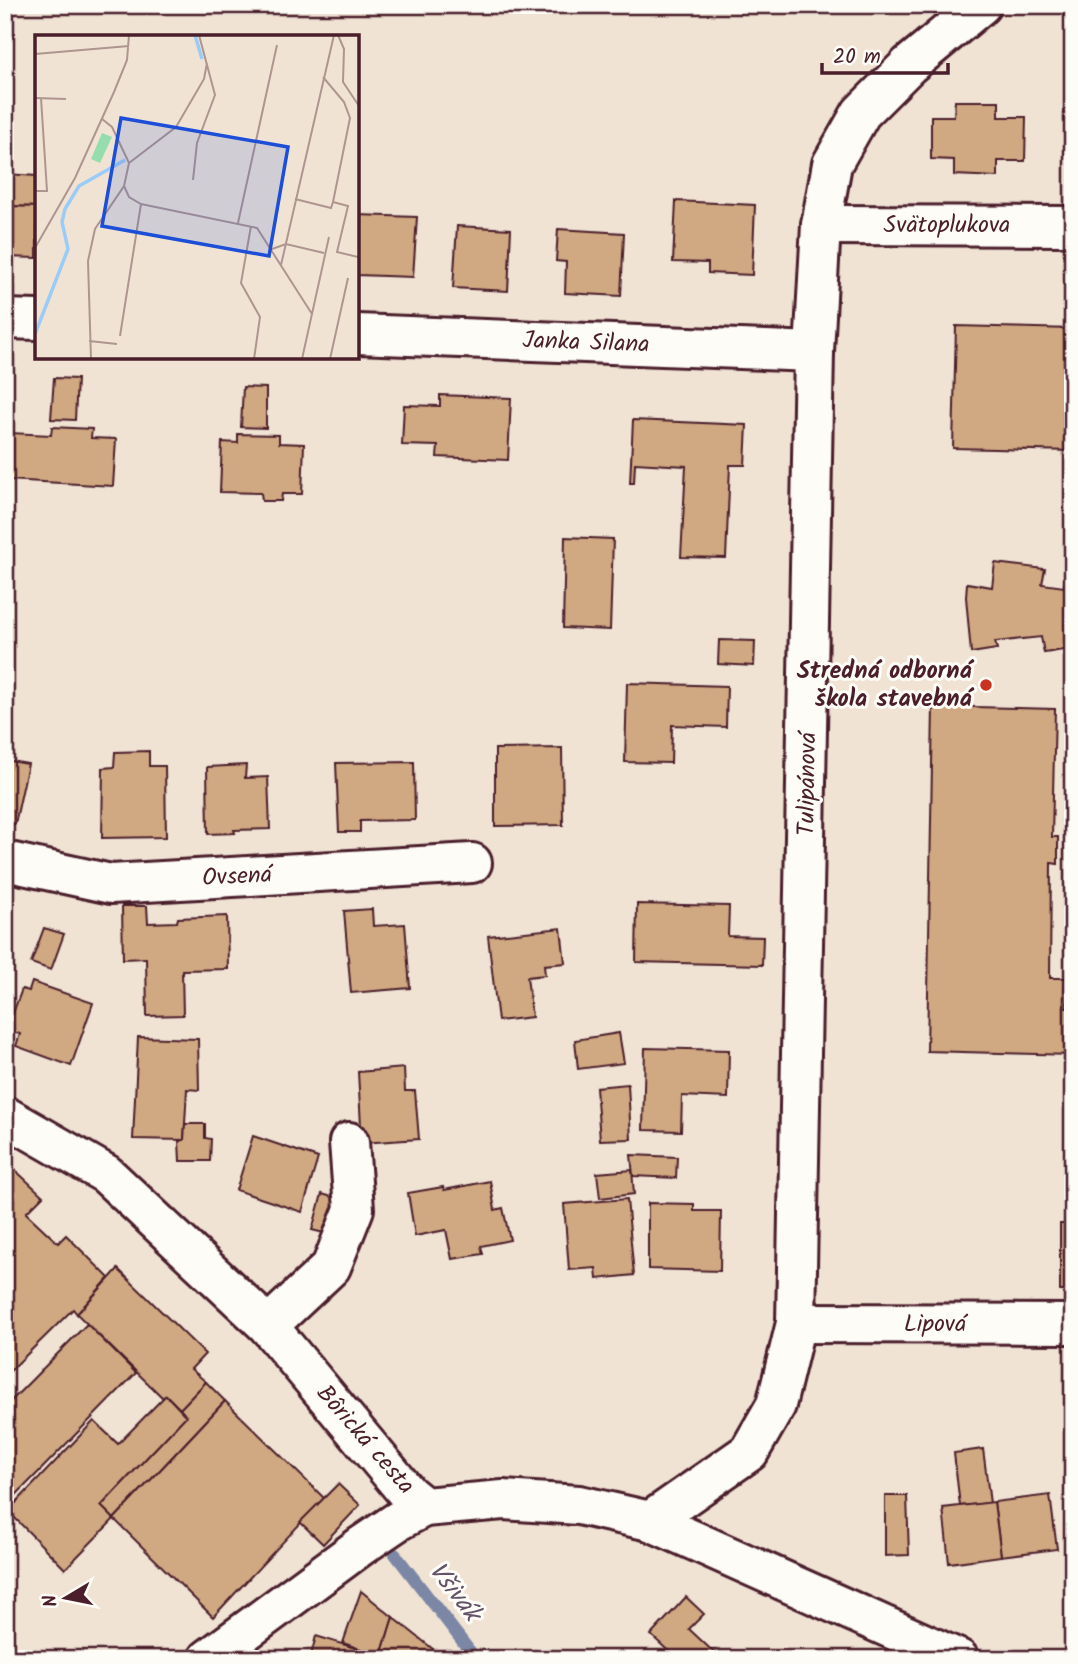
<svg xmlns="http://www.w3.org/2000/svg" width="1078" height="1664" viewBox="0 0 1078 1664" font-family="Kalam,sans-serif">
<rect width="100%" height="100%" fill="#f0e3d4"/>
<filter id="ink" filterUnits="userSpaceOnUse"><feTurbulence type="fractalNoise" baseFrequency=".0143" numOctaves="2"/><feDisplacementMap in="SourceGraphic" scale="14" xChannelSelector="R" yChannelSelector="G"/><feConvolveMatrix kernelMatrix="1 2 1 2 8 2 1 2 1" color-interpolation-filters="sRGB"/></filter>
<g filter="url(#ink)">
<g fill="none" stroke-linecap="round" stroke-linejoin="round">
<!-- stream -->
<path stroke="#7b87a5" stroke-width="12" d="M 395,1554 L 476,1659"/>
</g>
<!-- building -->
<g fill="#d0a982" stroke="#4a1f2b" stroke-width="2">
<path d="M 955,101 L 999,101 L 999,117 L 1026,117 L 1025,161 L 998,161 L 998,177 L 954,175 L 954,160 L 931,159 L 931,116 L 954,116 Z"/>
<path d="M 5,174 L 37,176 L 37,207 L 5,206 Z"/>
<path d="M 676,201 L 755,205 L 752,275 L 708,273 L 708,263 L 673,262 Z"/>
<path d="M 5,206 L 37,207 L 37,258 L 5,257 Z"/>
<path d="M 357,215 L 417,217 L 413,277 L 357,275 Z"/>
<path d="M 457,226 L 511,229 L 508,291 L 453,288 Z"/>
<path d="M 558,229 L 624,233 L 621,296 L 565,293 L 566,262 L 556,261 Z"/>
<path d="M 956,326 L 1073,329 L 1073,451 L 953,448 Z"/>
<path d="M 54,378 L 77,379 L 75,420 L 51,419 Z"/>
<path d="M 243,387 L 266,388 L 266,428 L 241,427 Z"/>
<path d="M 440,395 L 511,398 L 508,460 L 437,457 L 438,446 L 402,445 L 404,405 L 440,406 Z"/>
<path d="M 633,420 L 747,425 L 745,465 L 730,465 L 726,558 L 681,557 L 686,466 L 635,463 L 634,483 L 630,483 Z"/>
<path d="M 52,427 L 92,429 L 91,438 L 116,439 L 113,486 L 8,480 L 10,433 L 51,435 Z"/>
<path d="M 238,434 L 279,435 L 279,443 L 304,444 L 302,494 L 282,494 L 281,501 L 262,501 L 261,493 L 220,492 L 222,442 L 238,443 Z"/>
<path d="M 565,537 L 613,539 L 610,630 L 563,628 Z"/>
<path d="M 995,563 L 1045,569 L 1042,584 L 1064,587 L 1068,563 L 1073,564 L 1073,643 L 1068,644 L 1070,649 L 1044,653 L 1041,637 L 995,642 L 997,649 L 971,653 L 966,597 L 967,583 L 992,587 Z"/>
<path d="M 719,640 L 755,641 L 754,666 L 718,664 Z"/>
<path d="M 627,683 L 727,686 L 726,727 L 672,725 L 671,763 L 625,762 Z"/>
<path d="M 933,706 L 1055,709 L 1052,837 L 1058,837 L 1058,864 L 1051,863 L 1050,978 L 1068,978 L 1066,1008 L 1073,1008 L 1073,1055 L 927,1051 Z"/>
<path d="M 562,748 L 563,825 L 495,826 L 495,749 Z"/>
<path d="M 149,751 L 149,766 L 165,766 L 166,837 L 102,838 L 103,768 L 114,767 L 115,752 Z"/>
<path d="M 5,760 L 28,764 L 15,824 L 5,822 Z"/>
<path d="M 414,762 L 415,820 L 360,821 L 360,832 L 339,832 L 336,763 Z"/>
<path d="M 246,765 L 245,778 L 268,777 L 270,829 L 234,830 L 235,833 L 208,834 L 207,767 Z"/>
<path d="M 637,904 L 729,906 L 728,936 L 763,937 L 762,965 L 636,962 Z"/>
<path d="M 122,906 L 147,906 L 148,923 L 177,922 L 178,918 L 227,916 L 228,969 L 182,970 L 183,1015 L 147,1016 L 146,958 L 123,959 Z"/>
<path d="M 372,909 L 373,926 L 405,924 L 410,988 L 351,993 L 344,911 Z"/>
<path d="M 44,928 L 64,934 L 51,970 L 31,963 Z"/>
<path d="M 561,928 L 565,963 L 544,965 L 545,975 L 527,977 L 532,1017 L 498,1021 L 488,936 Z"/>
<path d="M 32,982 L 93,1003 L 71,1066 L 16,1046 L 20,1034 L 7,1029 L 22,989 L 29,991 Z"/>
<path d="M 619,1033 L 624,1063 L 578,1069 L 575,1040 Z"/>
<path d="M 138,1037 L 198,1039 L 199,1090 L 187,1089 L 184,1140 L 133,1139 Z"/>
<path d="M 645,1048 L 729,1050 L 728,1098 L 682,1096 L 681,1131 L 643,1130 Z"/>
<path d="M 404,1068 L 405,1091 L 415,1091 L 419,1139 L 362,1143 L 358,1072 Z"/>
<path d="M 628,1084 L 631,1139 L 600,1140 L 596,1087 Z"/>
<path d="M 185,1124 L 205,1124 L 205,1138 L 211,1139 L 210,1161 L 180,1161 L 179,1141 L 184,1140 Z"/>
<path d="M 253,1136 L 318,1158 L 302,1212 L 236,1190 Z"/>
<path d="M 631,1155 L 677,1157 L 676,1178 L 633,1176 Z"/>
<path d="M 13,1168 L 43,1196 L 26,1213 L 58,1243 L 66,1235 L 109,1278 L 77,1314 L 73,1309 L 5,1376 L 5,1176 Z"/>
<path d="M 632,1170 L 634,1194 L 600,1198 L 597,1173 Z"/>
<path d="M 490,1181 L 495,1210 L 503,1208 L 510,1240 L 481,1246 L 483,1254 L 452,1259 L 446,1230 L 415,1236 L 408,1193 L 443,1187 L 444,1190 Z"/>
<path d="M 322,1194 L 342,1200 L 332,1235 L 312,1230 Z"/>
<path d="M 627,1199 L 634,1275 L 597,1279 L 596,1268 L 569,1270 L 564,1204 Z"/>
<path d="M 648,1203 L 694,1204 L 694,1211 L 721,1211 L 720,1271 L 648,1269 Z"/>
<rect x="1060" y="1224" width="13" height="67"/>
<path d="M 118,1269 L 205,1354 L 191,1369 L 206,1382 L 180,1409 L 166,1395 L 163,1398 L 77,1314 Z"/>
<path d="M 87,1324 L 136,1373 L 16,1495 L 5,1483 L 5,1407 Z"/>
<path d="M 206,1382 L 225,1401 L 114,1519 L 101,1506 L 186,1416 L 180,1409 Z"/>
<path d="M 166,1395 L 186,1416 L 101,1506 L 114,1519 L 65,1569 L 8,1511 L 94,1421 L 118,1444 Z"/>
<path d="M 225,1401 L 324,1498 L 213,1617 L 114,1519 Z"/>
<path d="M 983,1449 L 990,1503 L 960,1506 L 954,1453 Z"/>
<path d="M 338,1484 L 360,1505 L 323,1544 L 300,1522 Z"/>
<path d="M 1050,1495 L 1057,1549 L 1001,1556 L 994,1502 Z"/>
<path d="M 885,1496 L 907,1496 L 909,1555 L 885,1556 Z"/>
<path d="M 994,1502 L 1001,1556 L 949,1563 L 943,1508 Z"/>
<path d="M 361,1591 L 393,1617 L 381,1656 L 343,1643 Z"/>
<path d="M 686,1597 L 704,1614 L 689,1629 L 721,1659 L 677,1659 L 651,1635 Z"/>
<path d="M 393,1617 L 433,1649 L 430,1659 L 310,1659 L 316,1636 L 381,1656 Z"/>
</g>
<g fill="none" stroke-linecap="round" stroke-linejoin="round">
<defs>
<g id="minor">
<path d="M 821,225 L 1073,226"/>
<path d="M 5,319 L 37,320"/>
<path d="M 357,334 L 814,352"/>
<path d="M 5,861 L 111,884 L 472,863"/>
<path d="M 5,1116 L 106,1174 L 268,1326 L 408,1494 L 424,1507 L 503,1500 L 579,1505 L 650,1521 L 959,1659"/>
<path d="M 796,1323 L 1073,1324"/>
<path d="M 268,1326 L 331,1267 L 354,1209 L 349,1142"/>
<path d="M 650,1521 L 749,1452 L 776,1405 L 796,1323 L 814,352 L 821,225 L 832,164 L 861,113 L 909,65 L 981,5"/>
<path d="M 208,1659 L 361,1546 L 398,1521 L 424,1507"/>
</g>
</defs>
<!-- minor casing -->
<use href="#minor" stroke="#4a1f2b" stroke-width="44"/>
<!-- minor -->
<use href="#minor" stroke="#fdfcf7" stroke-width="38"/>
</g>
</g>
<!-- markers -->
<circle fill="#c8321e" stroke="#fdfcf7" stroke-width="2.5" cx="986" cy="685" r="7"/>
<g text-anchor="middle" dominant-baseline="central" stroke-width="6" stroke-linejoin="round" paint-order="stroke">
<!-- street labels -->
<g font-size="24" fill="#4a1f2b" stroke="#fdfcf7">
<text x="947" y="225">Svätoplukova</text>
<text transform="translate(586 343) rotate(2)">Janka Silana</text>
<text transform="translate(808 784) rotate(-89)">Tulipánová</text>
<text transform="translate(237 877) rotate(-3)">Ovsená</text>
<text x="935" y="1324">Lipová</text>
<text transform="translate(365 1440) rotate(49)">Bôrická cesta</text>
</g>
<!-- poi labels -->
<g font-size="24" font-weight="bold" fill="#4a1f2b" stroke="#fdfcf7" text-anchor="end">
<text x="972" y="671">Stredná odborná<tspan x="972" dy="28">škola stavebná</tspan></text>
</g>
<!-- water labels -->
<g font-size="26" font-style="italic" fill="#625368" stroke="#fdfcf7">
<text transform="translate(454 1592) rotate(52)">Všivák</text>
</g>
</g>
<!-- overview -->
<g transform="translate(35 35)">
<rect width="324" height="324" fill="#f0e3d4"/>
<path d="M 67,98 L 77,102 L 65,128 L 56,124 Z" fill="#94ddac"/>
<path fill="none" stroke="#9bccf7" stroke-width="3.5" d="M 160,0 L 167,24M 0,299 L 33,214 L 27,187 L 30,174 L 44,151 L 90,125"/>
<path fill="none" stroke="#ae9590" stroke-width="2" d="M 303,0 L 309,14 L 308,47 L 324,71M 0,19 L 94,11M 288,42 L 309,67 L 315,83 L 298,167 L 313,171 L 302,217 L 323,222M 0,63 L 31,64M 67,84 L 77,92 L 94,128M 158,145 L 162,108 L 180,60 L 164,0M 89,151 L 94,162 L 106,169 L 222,193 L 277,279M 0,156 L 12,156 L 6,63M 260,164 L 296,173 L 298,167M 203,188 L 242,10M 216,191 L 206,248 L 225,282 L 219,324M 0,213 L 40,143 L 79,57 L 92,25 L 94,0M 237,214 L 251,209 L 289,218M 246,230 L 299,0M 85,301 L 106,169M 54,306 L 82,309M 56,324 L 53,226 L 60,194 L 89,151 L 94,128 L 141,92 L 169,44 L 172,28M 267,324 L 294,202M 295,324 L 313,243"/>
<path fill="#1d4ed8" fill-opacity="0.15" stroke="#1d4ed8" stroke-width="3.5" d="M 86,83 L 253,112 L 234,221 L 67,191 Z"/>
<rect width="324" height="324" fill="none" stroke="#4a1f2b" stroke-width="3.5"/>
</g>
<!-- margin -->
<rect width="1078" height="1664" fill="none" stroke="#fdfcf7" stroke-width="28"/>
<rect x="14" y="14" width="1050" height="1636" fill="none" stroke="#4a1f2b" stroke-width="2.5" filter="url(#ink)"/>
<!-- north arrow -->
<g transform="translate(66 1598) rotate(260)" stroke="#fdfcf7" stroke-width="5" paint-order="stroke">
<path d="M0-5L12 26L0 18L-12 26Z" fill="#4a1f2b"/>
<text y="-10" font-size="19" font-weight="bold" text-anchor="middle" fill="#4a1f2b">N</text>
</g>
<!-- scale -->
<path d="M822 63v10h126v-10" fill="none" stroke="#4a1f2b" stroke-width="3.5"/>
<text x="833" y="63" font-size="21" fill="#4a1f2b" stroke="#fdfcf7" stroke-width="5" paint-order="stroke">20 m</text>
</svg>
